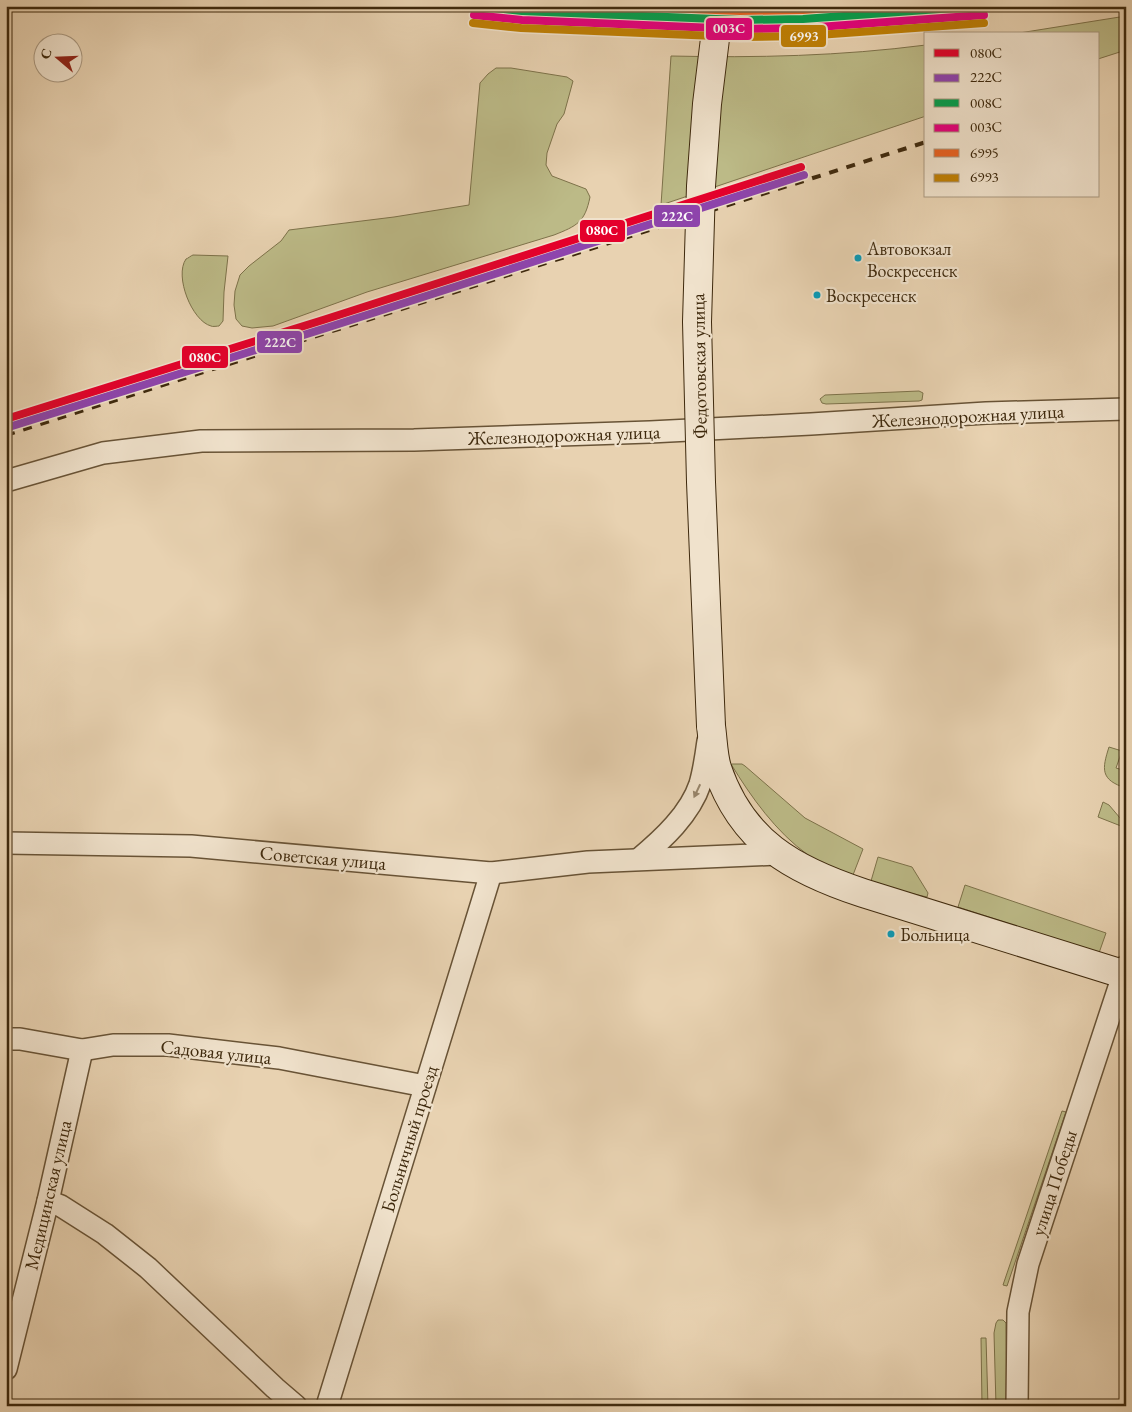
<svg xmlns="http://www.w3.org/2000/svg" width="1132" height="1412" viewBox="0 0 1132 1412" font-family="'EB Garamond',serif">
<rect width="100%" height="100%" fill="#e8d2b1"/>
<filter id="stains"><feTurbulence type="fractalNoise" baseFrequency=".004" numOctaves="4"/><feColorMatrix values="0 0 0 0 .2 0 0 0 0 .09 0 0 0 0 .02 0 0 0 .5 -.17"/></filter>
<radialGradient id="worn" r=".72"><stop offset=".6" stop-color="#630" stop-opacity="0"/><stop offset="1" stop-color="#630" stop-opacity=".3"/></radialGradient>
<!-- green -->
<g fill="#bcba87" stroke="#7d724a">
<path d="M 1126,16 L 1126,50 L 1098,59 L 1098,34 L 1013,34 Z"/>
<path d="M 926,45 L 926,116 L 661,205 L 671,56 C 756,58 841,56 926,45 Z"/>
<path d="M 496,68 L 511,68 L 567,77 L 573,81 L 564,114 L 557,124 L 547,153 L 546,165 L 552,176 L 586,189 L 590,197 C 585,222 577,226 554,235 L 367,292 L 273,326 L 252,328 L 242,326 L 236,319 L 234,305 L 235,291 L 240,275 L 249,266 L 281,241 L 289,230 L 394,217 L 469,205 L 480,83 L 488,74 Z"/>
<path d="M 193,255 L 228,256 L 224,292 L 223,321 L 219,326 C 218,326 212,327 211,326 C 192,321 174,276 186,259 C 187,259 192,255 193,255 Z"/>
<path d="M 919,391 L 923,393 L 922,400 L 919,401 L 826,404 L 822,403 L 820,399 L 825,395 Z"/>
<path d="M 1109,747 L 1122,751 L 1116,768 L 1126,771 L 1126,788 C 1100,780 1102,769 1109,747 Z"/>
<path d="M 731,764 L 742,764 L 745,766 L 805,818 L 863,849 L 853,875 C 838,870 821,865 808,855 C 776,832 751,797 731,764 Z"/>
<path d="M 1103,802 L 1109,805 L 1126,825 L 1126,828 L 1098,817 Z"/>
<path d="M 878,857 L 912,867 L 928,893 L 927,897 L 905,892 L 871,881 Z"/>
<path d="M 965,885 L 1106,933 L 1099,953 L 958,907 Z"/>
<path d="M 1062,1111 L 1066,1112 L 1007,1286 L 1003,1285 Z"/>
<path d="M 998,1320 L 1003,1320 L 1006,1323 L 1007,1406 L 996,1406 L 994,1333 L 996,1323 Z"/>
<path d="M 981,1338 L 986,1338 L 988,1406 L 982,1406 Z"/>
</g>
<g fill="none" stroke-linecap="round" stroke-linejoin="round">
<defs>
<g id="street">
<path d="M 6,481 L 103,453 L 201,441 L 414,440 L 650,432 L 811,424 L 986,413 L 1126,409"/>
<path d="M 6,843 L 191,846 L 491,873 L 588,862 L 777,854"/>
<path d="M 639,859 C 663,839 690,814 700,784 C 704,770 706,756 708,741"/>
<path d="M 6,1039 L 20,1039 L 82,1050 L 113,1045 L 168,1045 L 279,1058 L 425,1086"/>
<path d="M 48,1201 L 61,1206 L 105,1234 L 148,1268 L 275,1388 L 296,1406"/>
<path d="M 6,1369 L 48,1201 L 82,1050"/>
<path d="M 327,1406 L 491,873"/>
<path d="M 1017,1406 L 1018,1312 L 1028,1264 L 1126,966"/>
</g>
<path id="secondary" d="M 711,726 C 713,740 713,755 717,768 C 742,842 793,870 863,893 L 1126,975"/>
</defs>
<!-- street casing -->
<use href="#street" stroke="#685336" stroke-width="24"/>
<!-- secondary casing -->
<use href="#secondary" stroke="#3e290d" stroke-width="30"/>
<!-- street -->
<use href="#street" stroke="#f0e2cc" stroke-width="21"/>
<!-- secondary -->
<use href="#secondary" stroke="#f0e2cc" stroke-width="28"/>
<!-- rail -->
<path stroke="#3e290d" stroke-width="4" stroke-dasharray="9 9" stroke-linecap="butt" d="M 6,435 L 926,142"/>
<defs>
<path id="secondary-bridge" d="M 711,726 L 701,482 L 697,322 L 701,186 L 707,104 L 719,6"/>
</defs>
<!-- secondary-bridge casing -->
<use href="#secondary-bridge" stroke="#3e290d" stroke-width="30" stroke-linecap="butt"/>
<!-- secondary-bridge -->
<use href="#secondary-bridge" stroke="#f0e2cc" stroke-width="28"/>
<defs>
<path id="rail-1" d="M 6,419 L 323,320 L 801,167"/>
<path id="rail-2" d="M 9,427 L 326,328 L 804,175"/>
<path id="rail-3" d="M 477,6 L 522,11 L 740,20 L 803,19 L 980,6"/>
<path id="rail-4" d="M 474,15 L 522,20 L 740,29 L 804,28 L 984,15"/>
<path id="rail-5" d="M 619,6 L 740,11 L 803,10 L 858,6"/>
<path id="rail-6" d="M 473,23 L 521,28 L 740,37 L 804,36 L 984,23"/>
</defs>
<!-- rail-1 casing -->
<use href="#rail-1" stroke="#f0e2cc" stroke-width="11"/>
<!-- rail-2 casing -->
<use href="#rail-2" stroke="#f0e2cc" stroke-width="11"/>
<!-- rail-3 casing -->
<use href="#rail-3" stroke="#f0e2cc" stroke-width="11"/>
<!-- rail-4 casing -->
<use href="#rail-4" stroke="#f0e2cc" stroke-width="11"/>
<!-- rail-5 casing -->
<use href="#rail-5" stroke="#f0e2cc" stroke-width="11"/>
<!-- rail-6 casing -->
<use href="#rail-6" stroke="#f0e2cc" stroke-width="11"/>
<!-- rail-1 -->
<use href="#rail-1" stroke="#e4002b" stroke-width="8"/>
<!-- rail-2 -->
<use href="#rail-2" stroke="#8e44ad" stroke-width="8"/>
<!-- rail-3 -->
<use href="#rail-3" stroke="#03a04e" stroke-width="8"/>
<!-- rail-4 -->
<use href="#rail-4" stroke="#e5007d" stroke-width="8"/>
<!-- rail-5 -->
<use href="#rail-5" stroke="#e96221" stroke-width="8"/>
<!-- rail-6 -->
<use href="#rail-6" stroke="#c08004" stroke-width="8"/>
</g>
<!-- one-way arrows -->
<defs><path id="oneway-solid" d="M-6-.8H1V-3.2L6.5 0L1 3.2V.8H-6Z" transform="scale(1.25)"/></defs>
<use fill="#97866c" href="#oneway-solid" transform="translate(697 791) rotate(115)"/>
<!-- markers -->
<g fill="#069cbb" stroke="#f0e2cc" stroke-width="2">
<circle cx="858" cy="258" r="4.5"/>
<circle cx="817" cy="295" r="4.5"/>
<circle cx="891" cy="934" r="4.5"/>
</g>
<g text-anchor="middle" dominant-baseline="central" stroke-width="4.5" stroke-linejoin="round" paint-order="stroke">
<!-- bus labels -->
<g font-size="18" fill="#3e290d" stroke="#f0e2cc" text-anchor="start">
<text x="867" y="248">Автовокзал<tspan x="867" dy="22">Воскресенск</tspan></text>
<text x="826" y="295">Воскресенск</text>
<text x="900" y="934">Больница</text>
</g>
<!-- street labels -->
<g font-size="19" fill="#3e290d" stroke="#f0e2cc">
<text transform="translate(699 366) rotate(-91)">Федотовская улица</text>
<text transform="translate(968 416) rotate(-3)">Железнодорожная улица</text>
<text transform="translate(564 435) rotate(-2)">Железнодорожная улица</text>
<text transform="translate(323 858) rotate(5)">Советская улица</text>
<text transform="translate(216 1052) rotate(6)">Садовая улица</text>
<text transform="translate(409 1139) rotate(-73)">Больничный проезд</text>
<text transform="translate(1054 1183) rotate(-72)">улица Победы</text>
<text transform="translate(48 1195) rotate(-77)">Медицинская улица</text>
</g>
</g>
<g stroke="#f0e2cc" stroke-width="2">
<rect x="705" y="17" width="48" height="24" rx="5" fill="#e5007d"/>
<rect x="780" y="24" width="47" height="24" rx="5" fill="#c08004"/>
<rect x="653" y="204" width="48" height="24" rx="5" fill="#8e44ad"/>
<rect x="579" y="219" width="47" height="24" rx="5" fill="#e4002b"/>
<rect x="256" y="330" width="47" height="24" rx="5" fill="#8e44ad"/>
<rect x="181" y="345" width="48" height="24" rx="5" fill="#e4002b"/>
</g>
<g font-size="14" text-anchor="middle" font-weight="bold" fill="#fff">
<text x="729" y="33">003С</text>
<text x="804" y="41">6993</text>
<text x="677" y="221">222С</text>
<text x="602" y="235">080С</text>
<text x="280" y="347">222С</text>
<text x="205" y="362">080С</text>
</g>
<!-- margin -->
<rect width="1132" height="1412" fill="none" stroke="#e8d2b1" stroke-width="25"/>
<rect x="8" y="8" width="1117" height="1397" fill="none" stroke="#3e290d" stroke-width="2.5"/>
<rect x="12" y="12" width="1107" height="1387" fill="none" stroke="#3e290d"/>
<!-- legend -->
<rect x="924" y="32" width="175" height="165" fill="#f0e2cc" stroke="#a99880"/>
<rect x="934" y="49" width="25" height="8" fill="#e4002b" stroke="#a99880"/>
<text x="970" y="58" font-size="15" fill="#3e290d">080С</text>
<rect x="934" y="74" width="25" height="8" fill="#8e44ad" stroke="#a99880"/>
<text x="970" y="82" font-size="15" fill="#3e290d">222С</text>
<rect x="934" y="99" width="25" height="8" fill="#03a04e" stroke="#a99880"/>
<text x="970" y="108" font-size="15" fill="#3e290d">008С</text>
<rect x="934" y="124" width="25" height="8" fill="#e5007d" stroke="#a99880"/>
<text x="970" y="132" font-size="15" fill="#3e290d">003С</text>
<rect x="934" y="149" width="25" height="8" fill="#e96221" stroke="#a99880"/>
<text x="970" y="158" font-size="15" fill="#3e290d">6995</text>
<rect x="934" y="174" width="25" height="8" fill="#c08004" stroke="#a99880"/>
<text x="970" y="182" font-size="15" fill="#3e290d">6993</text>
<!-- north arrow -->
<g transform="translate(58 58) rotate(289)"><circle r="24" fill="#f0e2cc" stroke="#a99880"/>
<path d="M0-4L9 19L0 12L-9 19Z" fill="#8f2418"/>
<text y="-8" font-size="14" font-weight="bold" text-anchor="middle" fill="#3e290d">С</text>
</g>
<rect width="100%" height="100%" filter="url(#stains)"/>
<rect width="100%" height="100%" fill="url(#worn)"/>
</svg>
